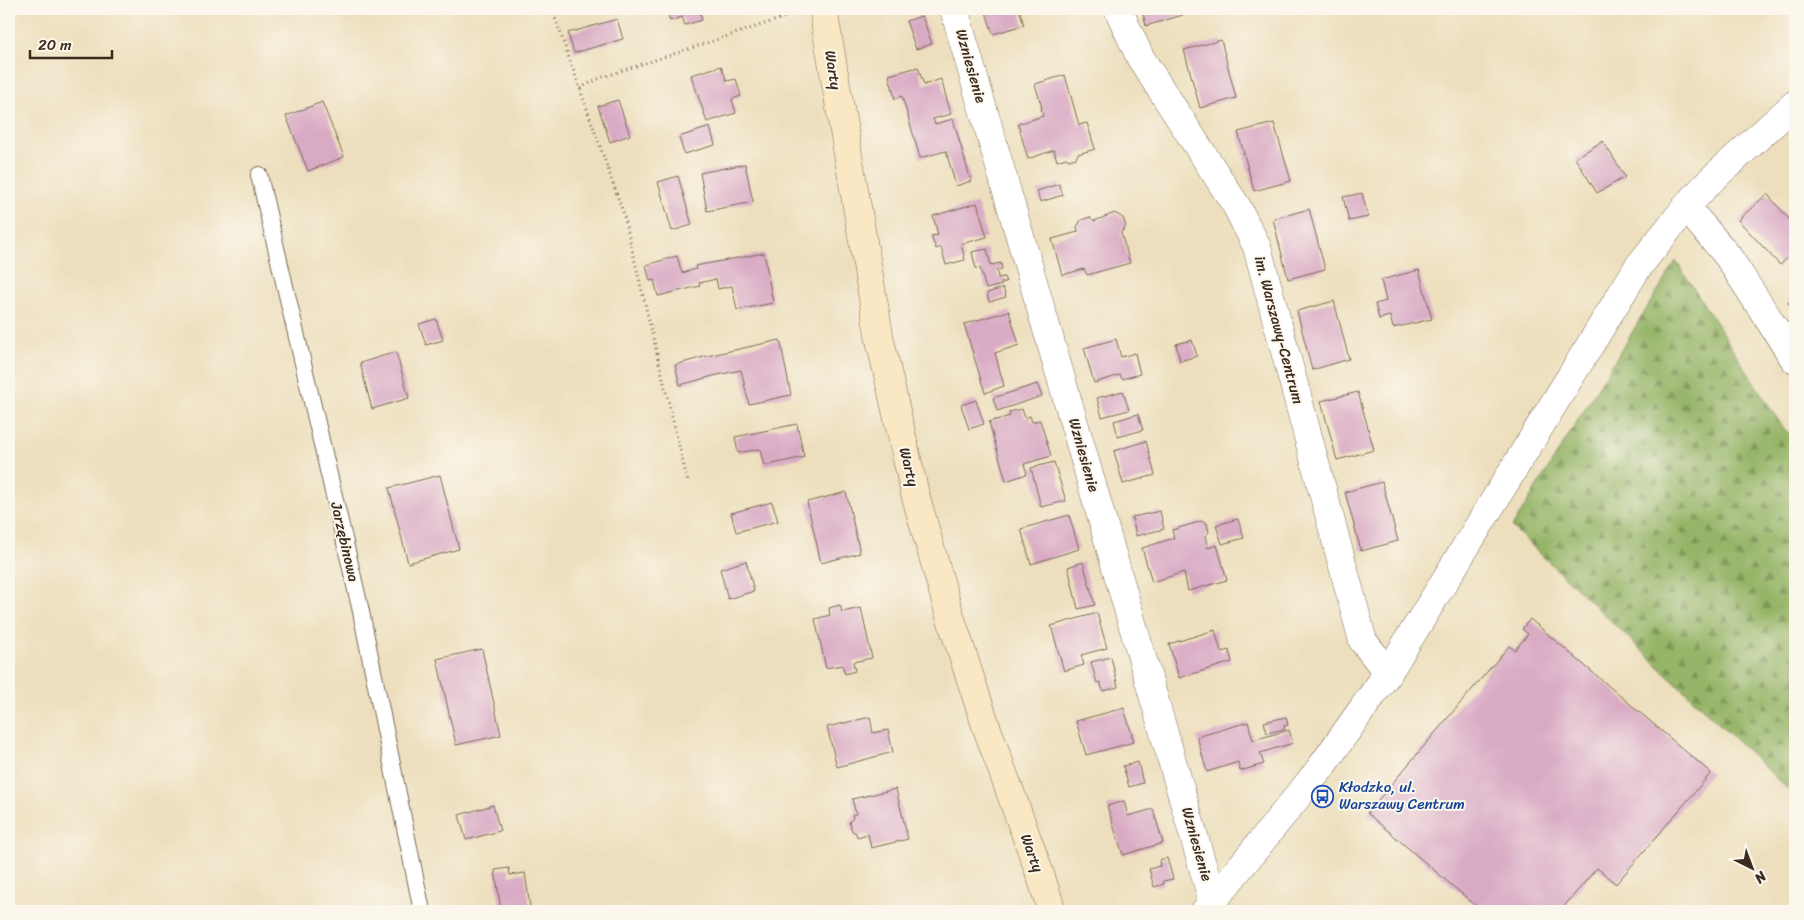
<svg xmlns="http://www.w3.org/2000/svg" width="1804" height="920" viewBox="0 0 1804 920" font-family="Sriracha,sans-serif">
<defs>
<pattern id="forest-firs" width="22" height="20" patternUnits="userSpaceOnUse" patternTransform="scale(1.25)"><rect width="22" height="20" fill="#96b568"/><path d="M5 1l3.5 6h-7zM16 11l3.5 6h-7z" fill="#7c9355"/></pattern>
</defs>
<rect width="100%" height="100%" fill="#fbf7ec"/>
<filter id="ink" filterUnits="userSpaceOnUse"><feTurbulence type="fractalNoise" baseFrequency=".02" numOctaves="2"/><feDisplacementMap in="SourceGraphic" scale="10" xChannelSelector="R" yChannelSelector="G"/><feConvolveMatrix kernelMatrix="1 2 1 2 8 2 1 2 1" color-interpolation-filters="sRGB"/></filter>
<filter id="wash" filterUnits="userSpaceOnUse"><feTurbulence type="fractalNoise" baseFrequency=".0096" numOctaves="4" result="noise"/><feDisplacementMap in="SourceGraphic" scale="20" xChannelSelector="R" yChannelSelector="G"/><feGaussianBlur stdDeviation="1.12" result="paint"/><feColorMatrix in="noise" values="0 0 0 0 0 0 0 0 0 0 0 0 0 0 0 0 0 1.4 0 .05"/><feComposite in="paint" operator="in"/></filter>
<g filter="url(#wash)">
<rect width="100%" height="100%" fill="#eddfbd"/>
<!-- forest -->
<path fill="url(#forest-firs)" stroke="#687043" d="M 1676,261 L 1782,426 L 1795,440 L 1795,796 L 1512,527 Z"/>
<g id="blocks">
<!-- building -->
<g fill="#d9aac4">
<path d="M 667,9 L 708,9 L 700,12 L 702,20 L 685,25 L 682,17 L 670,21 Z"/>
<path d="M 985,9 L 1019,9 L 1024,25 L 993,34 Z"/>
<path d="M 1142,9 L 1181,9 L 1183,15 L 1146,26 Z"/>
<path d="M 922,16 L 932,44 L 916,49 L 906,21 Z"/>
<path d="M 617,19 L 623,39 L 574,53 L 568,33 Z"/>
<path d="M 1221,40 L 1236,98 L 1200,108 L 1184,50 Z"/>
<path d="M 721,66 L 727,81 L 736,79 L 741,96 L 732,99 L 736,113 L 707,122 L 691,75 Z"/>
<path d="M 918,67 L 924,85 L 941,79 L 951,114 L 933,119 L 935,124 L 953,119 L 971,181 L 956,186 L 946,151 L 920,158 L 902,96 L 895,99 L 889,75 Z"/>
<path d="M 1065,75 L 1079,125 L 1087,123 L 1095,149 L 1078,154 L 1076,158 L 1069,160 L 1066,158 L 1057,161 L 1054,150 L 1028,159 L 1018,124 L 1043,116 L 1041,108 L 1042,108 L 1035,84 Z"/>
<path d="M 618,100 L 630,135 L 610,142 L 598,106 Z"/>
<path d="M 322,102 L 344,157 L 308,171 L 286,116 Z"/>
<path d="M 1274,123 L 1291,181 L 1254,191 L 1238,132 Z"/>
<path d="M 710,127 L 715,145 L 684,154 L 679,137 Z"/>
<path d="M 1603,141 L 1625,177 L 1597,193 L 1575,158 Z"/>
<path d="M 745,164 L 753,202 L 707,211 L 700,173 Z"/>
<path d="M 678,176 L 692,225 L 672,231 L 658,182 Z"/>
<path d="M 1059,184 L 1063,195 L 1040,202 L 1037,191 Z"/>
<path d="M 1362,193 L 1368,217 L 1349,221 L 1343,197 Z"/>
<path d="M 1767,194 L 1795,226 L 1795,251 L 1780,265 L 1738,220 Z"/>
<path d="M 977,203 L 987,237 L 961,244 L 965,260 L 946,265 L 941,247 L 936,249 L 931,236 L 938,235 L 933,216 Z"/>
<path d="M 1309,209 L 1325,269 L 1288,279 L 1273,219 Z"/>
<path d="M 1115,213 L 1123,218 L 1126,226 L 1121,233 L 1130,263 L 1087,275 L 1084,269 L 1062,275 L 1052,239 L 1078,232 L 1077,227 L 1081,220 L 1090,217 L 1094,221 Z"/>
<path d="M 987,249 L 991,265 L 1001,263 L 1002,269 L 997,270 L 998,278 L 1004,277 L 1006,282 L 1001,283 L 1002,285 L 986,289 L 980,268 L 976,269 L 972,252 Z"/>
<path d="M 764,253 L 773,303 L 737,310 L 732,286 L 718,289 L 716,279 L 699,283 L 700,286 L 658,296 L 654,280 L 650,281 L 646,265 L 677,256 L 682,273 L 696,269 L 695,266 Z"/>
<path d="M 1419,270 L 1432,319 L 1393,328 L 1390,316 L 1379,319 L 1375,304 L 1386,301 L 1381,280 Z"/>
<path d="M 1003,288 L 1006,297 L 989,302 L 987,293 Z"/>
<path d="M 1795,296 L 1795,311 L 1788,303 Z"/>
<path d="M 1334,301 L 1349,359 L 1312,370 L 1297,311 Z"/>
<path d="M 1009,311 L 1019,345 L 995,353 L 1004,386 L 985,393 L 964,324 Z"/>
<path d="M 436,319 L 443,340 L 426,345 L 419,324 Z"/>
<path d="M 1116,339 L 1121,357 L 1135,353 L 1140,374 L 1122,379 L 1120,375 L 1094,383 L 1084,348 Z"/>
<path d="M 780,340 L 791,395 L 749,404 L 741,370 L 713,376 L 680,385 L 675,365 L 707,356 Z"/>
<path d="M 1192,340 L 1197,356 L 1180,361 L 1176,344 Z"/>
<path d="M 396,352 L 409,398 L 372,409 L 360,363 Z"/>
<path d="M 1037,384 L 1042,396 L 997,411 L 993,398 Z"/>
<path d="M 1123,391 L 1129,410 L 1102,417 L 1097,398 Z"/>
<path d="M 1358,392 L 1374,450 L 1337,460 L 1321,401 Z"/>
<path d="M 976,400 L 984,424 L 969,429 L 961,405 Z"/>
<path d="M 1022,409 L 1025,418 L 1030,416 L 1032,422 L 1040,420 L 1051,456 L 1024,464 L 1027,474 L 1006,481 L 989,422 L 1010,416 L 1009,412 Z"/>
<path d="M 1138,414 L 1143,430 L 1118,437 L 1114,421 Z"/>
<path d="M 797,424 L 804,457 L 764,466 L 760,449 L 738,453 L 735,437 Z"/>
<path d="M 1146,441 L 1155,475 L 1123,484 L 1114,451 Z"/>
<path d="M 1054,462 L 1066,501 L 1041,507 L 1031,468 Z"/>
<path d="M 440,475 L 459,549 L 408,563 L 389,488 Z"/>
<path d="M 1382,482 L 1398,541 L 1361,551 L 1345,492 Z"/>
<path d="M 846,492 L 860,553 L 821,563 L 807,502 Z"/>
<path d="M 772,502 L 778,521 L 736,532 L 731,513 Z"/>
<path d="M 1160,511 L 1164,529 L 1136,536 L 1132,517 Z"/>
<path d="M 1069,515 L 1079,549 L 1031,564 L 1021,529 Z"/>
<path d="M 1238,519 L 1244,538 L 1222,544 L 1216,525 Z"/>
<path d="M 1202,521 L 1207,523 L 1209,532 L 1205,536 L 1208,548 L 1217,545 L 1227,580 L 1188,591 L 1184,572 L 1152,582 L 1142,548 L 1174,538 L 1172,530 Z"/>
<path d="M 746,561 L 754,591 L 728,599 L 720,569 Z"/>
<path d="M 1083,562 L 1095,605 L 1078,609 L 1068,567 Z"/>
<path d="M 840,605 L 842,612 L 861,608 L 872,658 L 853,662 L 855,671 L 845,674 L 842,665 L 826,668 L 815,619 L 830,615 L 829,608 Z"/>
<path d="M 1097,613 L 1107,648 L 1081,655 L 1084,665 L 1064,671 L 1051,626 Z"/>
<path d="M 1530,619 L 1711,773 L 1616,884 L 1597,868 L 1560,911 L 1482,911 L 1367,813 L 1509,646 L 1515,650 L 1528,634 L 1522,629 Z"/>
<path d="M 1215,630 L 1221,652 L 1229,650 L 1232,662 L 1179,678 L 1169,644 Z"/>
<path d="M 482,649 L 501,735 L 456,745 L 437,659 Z"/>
<path d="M 1111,657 L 1118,687 L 1103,691 L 1100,682 L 1097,683 L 1091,662 Z"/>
<path d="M 1124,708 L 1134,742 L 1086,755 L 1076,721 Z"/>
<path d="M 870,717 L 873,733 L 888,730 L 893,752 L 837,767 L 827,727 Z"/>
<path d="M 1286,717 L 1288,725 L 1284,726 L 1285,729 L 1267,733 L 1264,722 Z"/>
<path d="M 1248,722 L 1253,740 L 1289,730 L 1293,743 L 1260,753 L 1264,764 L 1240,771 L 1238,762 L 1207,772 L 1197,737 Z"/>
<path d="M 1138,762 L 1143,783 L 1129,787 L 1123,766 Z"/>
<path d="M 896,789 L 908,839 L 871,848 L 868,834 L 857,837 L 856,833 L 852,831 L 849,822 L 853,818 L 852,815 L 856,814 L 852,799 Z"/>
<path d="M 1124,801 L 1128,816 L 1153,809 L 1163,843 L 1123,855 L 1107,806 Z"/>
<path d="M 493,805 L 500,831 L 466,840 L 459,815 Z"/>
<path d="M 1167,858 L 1173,879 L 1163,881 L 1164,884 L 1154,887 L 1149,869 L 1160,866 L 1159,860 Z"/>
<path d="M 509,868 L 510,875 L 525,873 L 530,907 L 501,911 L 495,870 Z"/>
</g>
</g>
</g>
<g filter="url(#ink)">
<use href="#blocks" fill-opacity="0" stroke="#796956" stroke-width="1"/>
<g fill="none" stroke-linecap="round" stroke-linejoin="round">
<defs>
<path id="service" d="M 259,175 L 360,607 L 422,911"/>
<g id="minor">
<path d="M 954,9 L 1213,902"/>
<path d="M 1118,9 L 1140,57 L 1237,207 L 1257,247 L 1363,641 L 1388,673"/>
<path d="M 1686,207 L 1727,255 L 1795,360"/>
<path d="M 1205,911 L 1319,770 L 1388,673 L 1638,267 L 1686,207 L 1710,181 L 1795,104"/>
</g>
<path id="secondary" d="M 823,9 L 880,340 L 915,494 L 950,616 L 986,726 L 1039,871 L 1052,911"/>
</defs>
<!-- service casing -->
<use href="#service" stroke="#796956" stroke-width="18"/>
<!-- minor casing -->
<use href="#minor" stroke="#796956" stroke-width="29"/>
<!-- secondary casing -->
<use href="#secondary" stroke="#796956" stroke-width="29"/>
<!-- path -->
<g stroke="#796956" stroke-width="3" stroke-dasharray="1 4" stroke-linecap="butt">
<path d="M 552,9 L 623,212 L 688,483"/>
<path d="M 580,88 L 600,78 L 795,14"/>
</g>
<!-- service -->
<use href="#service" stroke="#fff" stroke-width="16"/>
<!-- minor -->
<use href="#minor" stroke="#fff" stroke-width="28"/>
<!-- secondary -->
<use href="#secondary" stroke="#fae7c3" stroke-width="28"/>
</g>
</g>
<!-- icons -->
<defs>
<symbol id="bus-ring" viewBox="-11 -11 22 22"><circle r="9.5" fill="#fbf7ec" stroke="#1a4fb4" stroke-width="1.5"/><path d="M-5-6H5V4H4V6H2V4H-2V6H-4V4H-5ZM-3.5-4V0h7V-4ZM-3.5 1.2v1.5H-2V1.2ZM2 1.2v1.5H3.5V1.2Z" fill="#1a4fb4"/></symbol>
</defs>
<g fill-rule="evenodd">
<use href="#bus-ring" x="1310" y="784" width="25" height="25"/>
</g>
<g text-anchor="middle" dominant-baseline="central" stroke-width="4" stroke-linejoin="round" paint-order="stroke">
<!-- street labels -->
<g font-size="15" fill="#3b2a1e" stroke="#fbf7ec">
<text transform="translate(971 66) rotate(74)">Wzniesienie</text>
<text transform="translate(833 70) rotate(81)">Warty</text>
<text transform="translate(1279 330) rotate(75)">im. Warszawy-Centrum</text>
<text transform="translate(1084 455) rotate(74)">Wzniesienie</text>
<text transform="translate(909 467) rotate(76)">Warty</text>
<text transform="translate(345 542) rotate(77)">Jarzębinowa</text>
<text transform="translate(1197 844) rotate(74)">Wzniesienie</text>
<text transform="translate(1032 853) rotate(70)">Warty</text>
</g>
<!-- transit labels -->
<g font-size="15" fill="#164399" stroke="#fbf7ec" text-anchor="start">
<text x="1339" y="787">Kłodzko, ul.<tspan x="1339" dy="17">Warszawy Centrum</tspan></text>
</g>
</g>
<!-- margin -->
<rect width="1804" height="920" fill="none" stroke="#fbf7ec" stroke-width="30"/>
<!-- north arrow -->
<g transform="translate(1752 868) rotate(138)" stroke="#fbf7ec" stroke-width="4" paint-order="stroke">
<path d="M0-4L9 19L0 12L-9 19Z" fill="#3b2a1e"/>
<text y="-8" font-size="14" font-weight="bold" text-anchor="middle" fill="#3b2a1e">N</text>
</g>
<!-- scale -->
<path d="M30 50v8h82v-8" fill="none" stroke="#3b2a1e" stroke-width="2.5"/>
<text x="38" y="50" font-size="15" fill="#3b2a1e" stroke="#fbf7ec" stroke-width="4" paint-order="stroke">20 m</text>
</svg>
